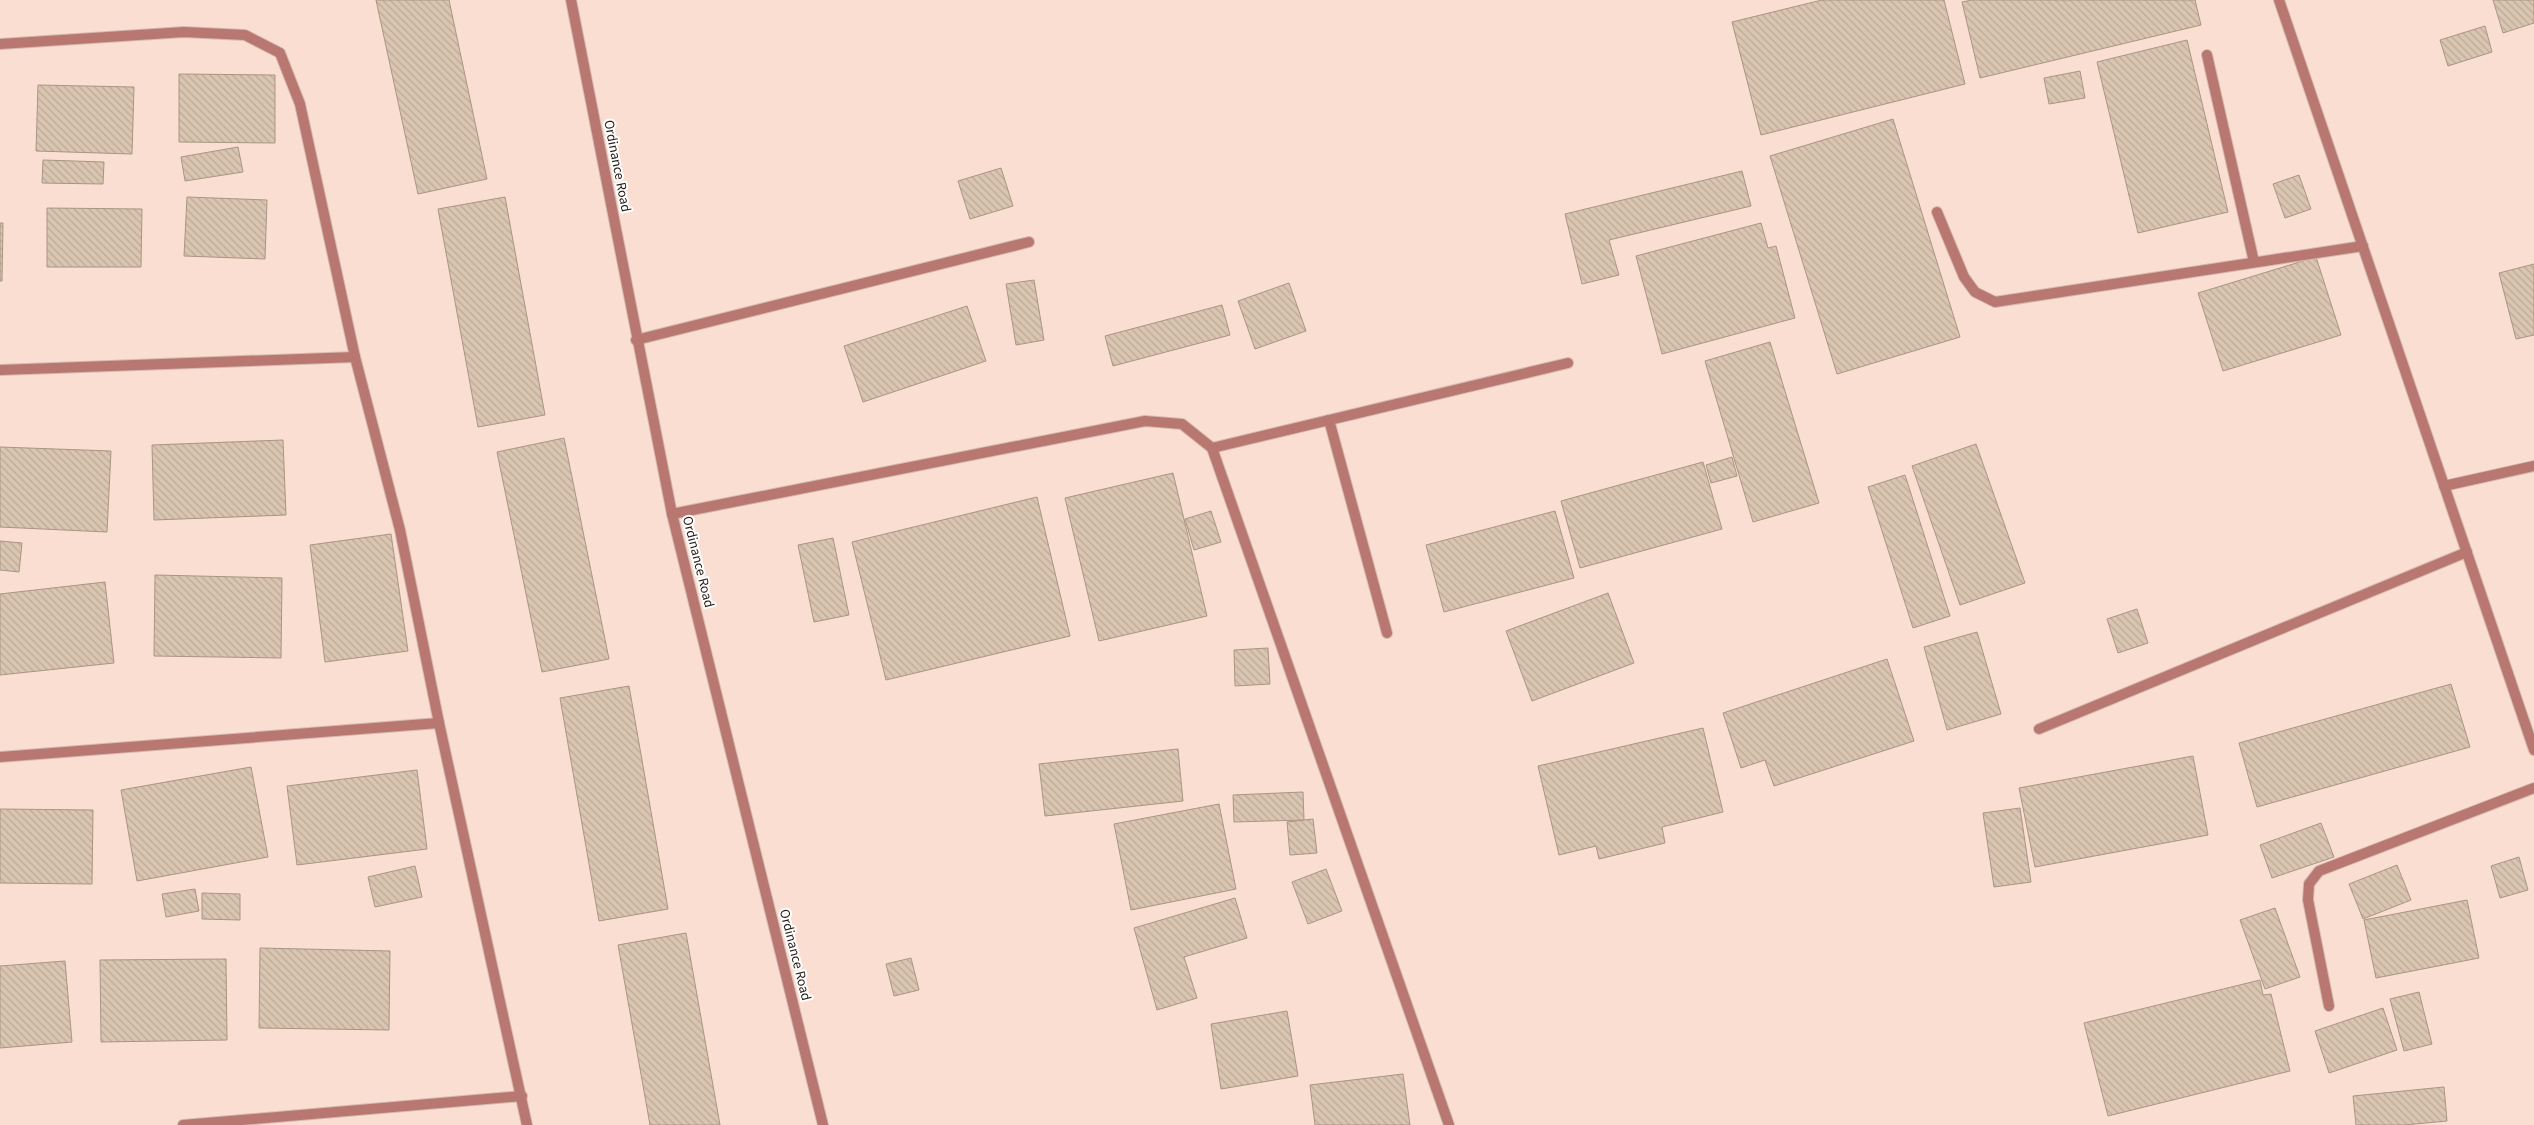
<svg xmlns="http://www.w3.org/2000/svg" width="2534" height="1125" viewBox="0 0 2534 1125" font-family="'Source Sans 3',sans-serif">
<defs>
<pattern id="building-back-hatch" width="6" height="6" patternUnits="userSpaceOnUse" patternTransform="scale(1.25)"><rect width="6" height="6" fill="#dac5b1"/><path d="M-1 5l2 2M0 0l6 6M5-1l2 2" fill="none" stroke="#bba998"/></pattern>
</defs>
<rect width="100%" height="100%" fill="#fbded2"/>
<!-- building -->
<g fill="url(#building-back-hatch)" stroke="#a99582">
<path d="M 376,0 L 449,0 L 487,179 L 418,194 Z"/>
<path d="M 1822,0 L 1944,0 L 1965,84 L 1761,135 L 1732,22 Z"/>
<path d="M 1972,0 L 2195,0 L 2201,25 L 1980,78 L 1962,2 Z"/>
<path d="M 2493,0 L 2534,0 L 2534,23 L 2503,33 Z"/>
<path d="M 2485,26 L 2492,52 L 2448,66 L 2440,40 Z"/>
<path d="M 2187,40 L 2228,212 L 2138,233 L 2097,62 Z"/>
<path d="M 2080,71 L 2085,98 L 2049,104 L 2044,78 Z"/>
<path d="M 179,74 L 275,75 L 275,143 L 179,142 Z"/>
<path d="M 38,85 L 134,87 L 132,154 L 36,151 Z"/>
<path d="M 1893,119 L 1960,337 L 1837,374 L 1770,156 Z"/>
<path d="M 238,147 L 243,172 L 185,181 L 181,157 Z"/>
<path d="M 43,160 L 104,162 L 103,184 L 42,183 Z"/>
<path d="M 1001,168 L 1013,206 L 970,219 L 958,181 Z"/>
<path d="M 1742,171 L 1751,206 L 1609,240 L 1619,275 L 1582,284 L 1565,214 Z"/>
<path d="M 2299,175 L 2311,209 L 2285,218 L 2273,184 Z"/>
<path d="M 187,197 L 267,200 L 265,259 L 184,256 Z"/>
<path d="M 505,197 L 545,415 L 478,427 L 438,209 Z"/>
<path d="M 47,208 L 142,209 L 141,267 L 47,267 Z"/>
<path d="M 0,223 L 3,223 L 2,281 L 0,281 Z"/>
<path d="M 1761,223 L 1768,248 L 1776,246 L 1795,318 L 1662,354 L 1636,256 Z"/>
<path d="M 2316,257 L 2341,335 L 2223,371 L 2198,293 Z"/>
<path d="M 2534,264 L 2534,335 L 2516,339 L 2499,273 Z"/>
<path d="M 1034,280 L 1044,340 L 1016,345 L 1006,284 Z"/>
<path d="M 1289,283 L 1306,331 L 1255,349 L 1238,301 Z"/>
<path d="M 1222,305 L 1230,335 L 1113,366 L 1105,336 Z"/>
<path d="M 967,306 L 986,361 L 863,402 L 844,346 Z"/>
<path d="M 1770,342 L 1819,503 L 1753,522 L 1705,361 Z"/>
<path d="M 564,438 L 609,659 L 542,672 L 497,452 Z"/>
<path d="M 283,440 L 286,515 L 154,520 L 152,445 Z"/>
<path d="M 1976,444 L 2025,583 L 1960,605 L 1912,466 Z"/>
<path d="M 0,447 L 111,451 L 107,532 L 0,527 Z"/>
<path d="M 1732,457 L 1737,476 L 1711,483 L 1706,465 Z"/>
<path d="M 1703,462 L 1722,529 L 1580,568 L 1561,501 Z"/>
<path d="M 1173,473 L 1207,616 L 1099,641 L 1065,498 Z"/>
<path d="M 1905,475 L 1950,616 L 1913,628 L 1868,487 Z"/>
<path d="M 1037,497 L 1070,636 L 886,680 L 852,542 Z"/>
<path d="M 1211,511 L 1221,542 L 1194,550 L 1185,519 Z"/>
<path d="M 1555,511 L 1574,578 L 1444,612 L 1426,545 Z"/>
<path d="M 391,534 L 408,651 L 325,662 L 310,545 Z"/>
<path d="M 833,538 L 849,615 L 814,622 L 798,545 Z"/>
<path d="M 0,541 L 22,543 L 19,572 L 0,570 Z"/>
<path d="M 155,575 L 282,578 L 281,658 L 154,656 Z"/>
<path d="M 105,582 L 114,663 L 0,675 L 0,594 Z"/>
<path d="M 1608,593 L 1634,663 L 1532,701 L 1506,631 Z"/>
<path d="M 2137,609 L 2148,643 L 2118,653 L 2107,619 Z"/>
<path d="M 1977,632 L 2001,714 L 1947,730 L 1924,647 Z"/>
<path d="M 1268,648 L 1270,684 L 1235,686 L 1234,650 Z"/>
<path d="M 1887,659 L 1914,741 L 1774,786 L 1765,760 L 1741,768 L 1723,713 Z"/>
<path d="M 2451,684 L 2470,747 L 2257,807 L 2239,743 Z"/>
<path d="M 629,686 L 668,909 L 599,921 L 560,698 Z"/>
<path d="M 1703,728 L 1723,812 L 1662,827 L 1665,843 L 1599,859 L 1596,846 L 1559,855 L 1538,766 Z"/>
<path d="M 1178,749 L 1183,801 L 1045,816 L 1039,764 Z"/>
<path d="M 2193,756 L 2208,835 L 2035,867 L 2019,788 Z"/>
<path d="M 251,767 L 268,857 L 137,881 L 121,790 Z"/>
<path d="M 417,770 L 427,849 L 297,865 L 287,786 Z"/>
<path d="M 1303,792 L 1304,820 L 1234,822 L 1233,795 Z"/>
<path d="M 1219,804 L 1236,889 L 1131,910 L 1114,824 Z"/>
<path d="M 2020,808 L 2031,882 L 1994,887 L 1983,813 Z"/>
<path d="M 0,809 L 93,810 L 92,884 L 0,883 Z"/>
<path d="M 1313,819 L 1317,853 L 1290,855 L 1287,822 Z"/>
<path d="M 2321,823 L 2334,857 L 2272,878 L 2260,845 Z"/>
<path d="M 2519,857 L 2528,890 L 2500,898 L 2491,866 Z"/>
<path d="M 2397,865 L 2411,900 L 2363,919 L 2349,884 Z"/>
<path d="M 415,866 L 422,897 L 375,907 L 368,877 Z"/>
<path d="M 1326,869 L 1342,911 L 1308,924 L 1292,882 Z"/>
<path d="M 195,889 L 199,911 L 166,917 L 162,894 Z"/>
<path d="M 202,893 L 240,894 L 240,920 L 202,919 Z"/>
<path d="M 1235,898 L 1247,938 L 1184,957 L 1197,998 L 1157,1010 L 1134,928 Z"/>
<path d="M 2467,900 L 2479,958 L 2376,978 L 2364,920 Z"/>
<path d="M 2275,908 L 2300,977 L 2265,989 L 2240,920 Z"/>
<path d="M 686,933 L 720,1125 L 650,1125 L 618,945 Z"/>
<path d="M 260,948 L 390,951 L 389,1030 L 259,1028 Z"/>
<path d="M 911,958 L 919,990 L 894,996 L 886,964 Z"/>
<path d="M 226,959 L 227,1040 L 101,1042 L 100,960 Z"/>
<path d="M 65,961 L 72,1042 L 0,1048 L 0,966 Z"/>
<path d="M 2260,980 L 2263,995 L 2271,994 L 2290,1071 L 2108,1116 L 2084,1023 Z"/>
<path d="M 2419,992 L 2432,1044 L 2404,1051 L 2390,999 Z"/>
<path d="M 2383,1008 L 2397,1050 L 2329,1073 L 2315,1031 Z"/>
<path d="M 1287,1011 L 1298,1076 L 1221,1089 L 1211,1024 Z"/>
<path d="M 1403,1074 L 1410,1125 L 1315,1125 L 1310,1085 Z"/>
<path d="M 2444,1087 L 2447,1121 L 2405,1125 L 2356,1125 L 2353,1096 Z"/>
</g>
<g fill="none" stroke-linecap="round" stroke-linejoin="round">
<defs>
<g id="service">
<path d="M 2207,55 L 2254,262"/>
<path d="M 1937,212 L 1964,277 L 1975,292 L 1995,302 L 2363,246"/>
<path d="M 636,340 L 1029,242"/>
<path d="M 1329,420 L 1387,633"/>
<path d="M 1212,448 L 1568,363"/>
<path d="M 2039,729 L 2467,552"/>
<path d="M 2329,1006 L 2308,900 L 2309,884 L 2319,871 L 2534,788"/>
</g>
<g id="minor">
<path d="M 2279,0 L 2534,750"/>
<path d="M 0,44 L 184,32 L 245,35 L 280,53 L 300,104 L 355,357 L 400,530 L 439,723 L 527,1125"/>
<path d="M 0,370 L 355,357"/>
<path d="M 2444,486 L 2534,466"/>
<path d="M 672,514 L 1145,421 L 1182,424 L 1212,448 L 1449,1125"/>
<path d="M 0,757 L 439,723"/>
<path d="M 183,1125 L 522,1096"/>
</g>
<path id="tertiary" d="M 571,0 L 672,514 L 823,1125"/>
</defs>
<!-- service casing -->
<use href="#service" stroke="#d5bbb1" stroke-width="12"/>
<!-- minor casing -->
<use href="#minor" stroke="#d5bbb1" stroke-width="12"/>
<!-- tertiary casing -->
<use href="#tertiary" stroke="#d5bbb1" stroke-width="12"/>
<!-- service -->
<use href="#service" stroke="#b87770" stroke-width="10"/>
<!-- minor -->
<use href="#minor" stroke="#b87770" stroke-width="10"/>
<!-- tertiary -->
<use href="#tertiary" stroke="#b87770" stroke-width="10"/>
</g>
<g text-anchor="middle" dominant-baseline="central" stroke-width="4" stroke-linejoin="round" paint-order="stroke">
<!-- street labels -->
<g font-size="14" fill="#281e19" stroke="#fff">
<text transform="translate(617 166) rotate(79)">Ordinance Road</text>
<text transform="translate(698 562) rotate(76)">Ordinance Road</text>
<text transform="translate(795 955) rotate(76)">Ordinance Road</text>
</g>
</g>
</svg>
